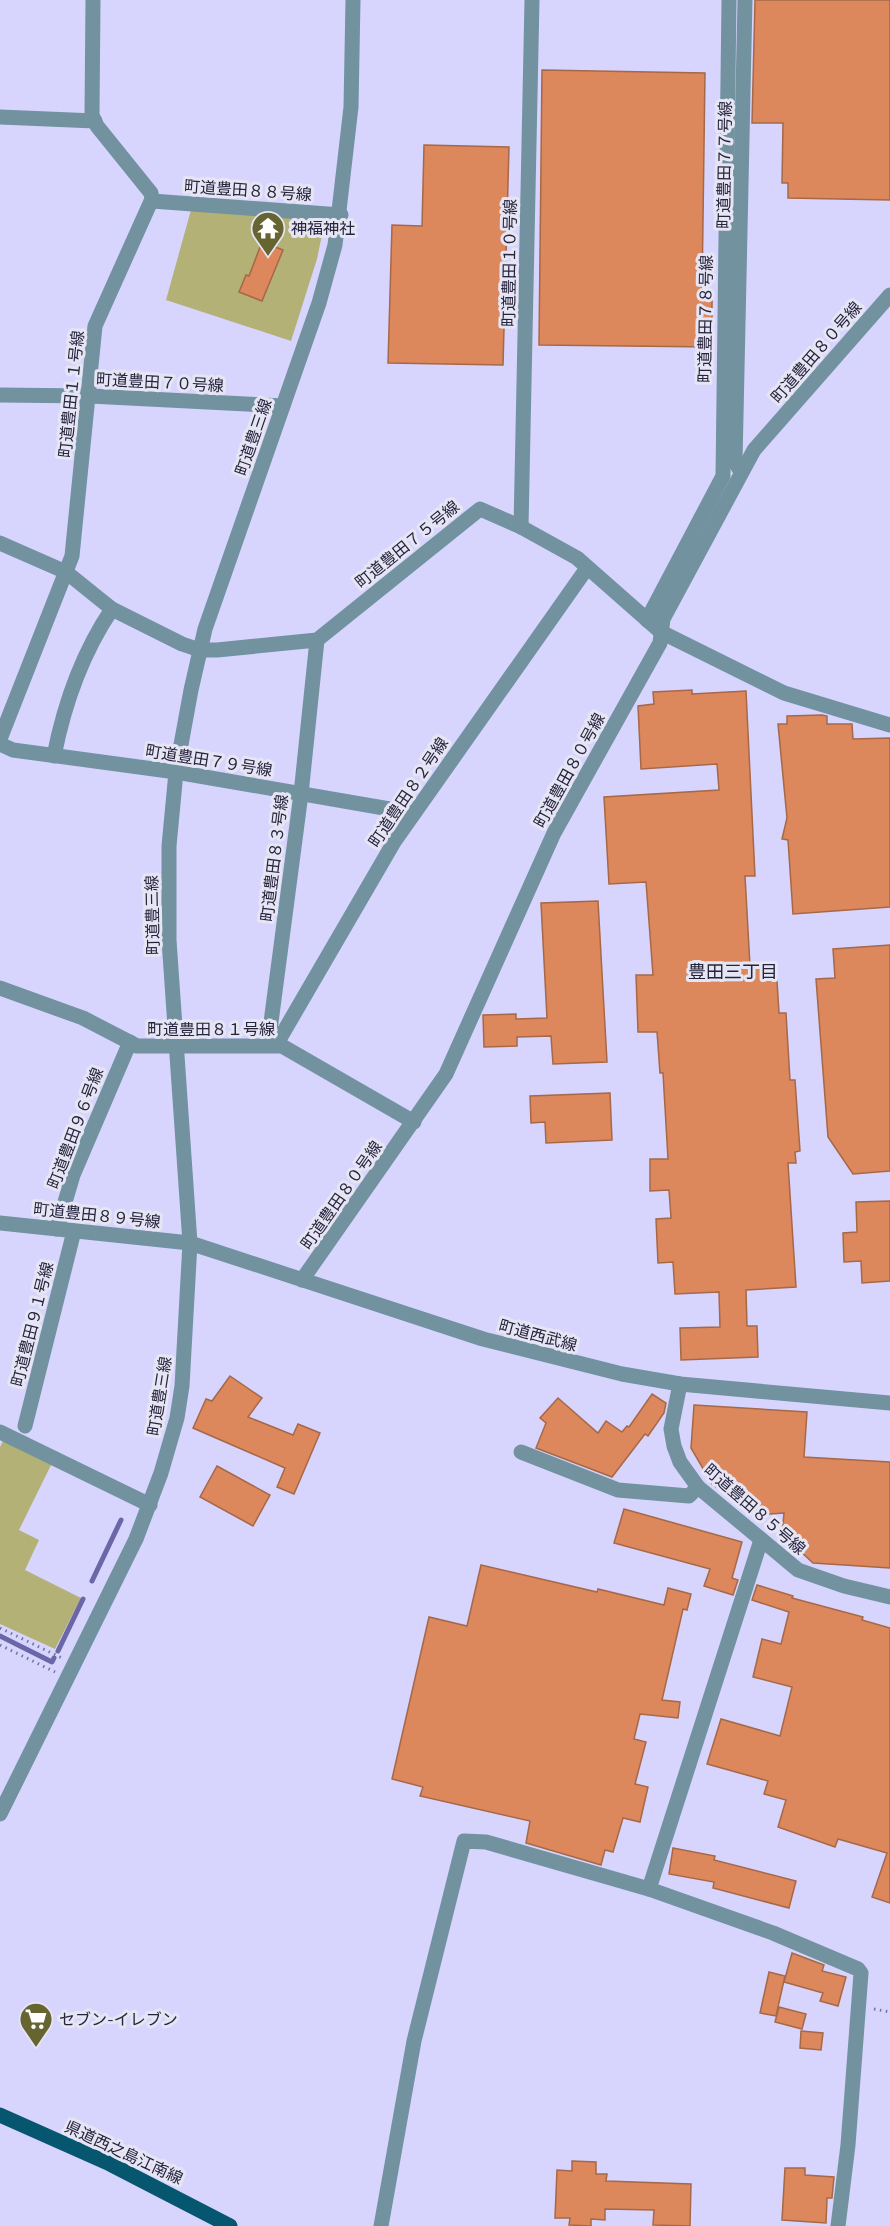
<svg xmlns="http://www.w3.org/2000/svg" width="890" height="2226" viewBox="0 0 890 2226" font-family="Mulish,'Noto Sans JP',sans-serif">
<rect width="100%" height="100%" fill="#d7d5fe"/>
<!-- green -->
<g fill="#b3b176">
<path d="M 191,210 L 319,219 L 324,225 L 317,259 L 291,341 L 166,300 Z"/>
<path d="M 4,1439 L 52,1463 L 19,1530 L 39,1540 L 25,1570 L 81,1598 L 55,1649 L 0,1624 L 0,1447 Z"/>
</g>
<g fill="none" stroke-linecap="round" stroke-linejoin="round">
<!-- stream -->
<g stroke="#6b66a7" stroke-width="5">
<path d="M 92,1581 L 121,1520"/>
<path d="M 0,1636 L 52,1662 L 54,1658"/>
<path d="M 58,1651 L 83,1599"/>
</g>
</g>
<!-- building -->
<g fill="#dc875c" stroke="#a66848" stroke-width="1.5">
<path d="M 755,0 L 890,0 L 890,200 L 788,198 L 788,183 L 782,183 L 783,123 L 752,123 Z"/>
<path d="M 542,70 L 705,73 L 702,293 L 712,293 L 712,347 L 539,345 Z"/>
<path d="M 424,145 L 509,147 L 503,365 L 388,363 L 392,225 L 422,226 Z"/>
<path d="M 262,242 L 283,250 L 262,301 L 239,292 L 246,275 L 249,276 Z"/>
<path d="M 692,690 L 692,694 L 746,691 L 755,876 L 745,876 L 750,966 L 776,965 L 779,1013 L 786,1013 L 790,1080 L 795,1080 L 800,1151 L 795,1152 L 796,1163 L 788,1163 L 796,1287 L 746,1290 L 747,1326 L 757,1326 L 758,1357 L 681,1360 L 680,1328 L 720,1327 L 719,1292 L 675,1294 L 673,1262 L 658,1263 L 656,1219 L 671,1218 L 669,1190 L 650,1191 L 650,1159 L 668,1159 L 663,1073 L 660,1073 L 657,1032 L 638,1032 L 636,975 L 653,975 L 646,882 L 609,884 L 604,797 L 719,790 L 717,764 L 641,769 L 638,706 L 654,704 L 653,692 Z"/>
<path d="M 822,715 L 827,716 L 827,724 L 852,724 L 853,739 L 890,738 L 890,907 L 793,914 L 788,840 L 782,839 L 787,818 L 778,724 L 787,724 L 787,716 Z"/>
<path d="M 598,901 L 607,1062 L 553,1064 L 551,1036 L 517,1037 L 517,1046 L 484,1047 L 483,1015 L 516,1014 L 516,1019 L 547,1018 L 541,903 Z"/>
<path d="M 890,945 L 890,1171 L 853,1174 L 828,1137 L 816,979 L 835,978 L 833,949 Z"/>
<path d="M 610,1093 L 612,1140 L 546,1143 L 545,1122 L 531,1123 L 530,1096 Z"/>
<path d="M 890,1201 L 890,1281 L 862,1283 L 861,1261 L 844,1262 L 843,1233 L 857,1232 L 856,1202 Z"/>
<path d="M 230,1376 L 262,1398 L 248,1417 L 293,1435 L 298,1424 L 320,1433 L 294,1494 L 277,1487 L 285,1468 L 193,1428 L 206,1399 L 212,1401 Z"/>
<path d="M 652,1394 L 666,1403 L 664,1413 L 648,1436 L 645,1434 L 612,1477 L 536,1448 L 546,1423 L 540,1418 L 558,1398 L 598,1433 L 606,1421 L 622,1432 L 627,1426 L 629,1427 Z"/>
<path d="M 694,1405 L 807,1412 L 804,1457 L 890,1462 L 890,1568 L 813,1563 L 782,1534 L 784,1513 L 755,1515 L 712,1484 L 691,1448 Z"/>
<path d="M 217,1466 L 270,1495 L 253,1526 L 200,1497 Z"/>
<path d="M 624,1509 L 742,1542 L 732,1578 L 738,1580 L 733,1595 L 704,1586 L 710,1569 L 614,1543 Z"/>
<path d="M 481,1565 L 597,1592 L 598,1589 L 664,1605 L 668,1588 L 691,1594 L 687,1610 L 683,1609 L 662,1700 L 680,1702 L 678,1718 L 640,1714 L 634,1739 L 646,1742 L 635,1784 L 648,1787 L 640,1822 L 623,1818 L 613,1852 L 605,1850 L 601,1865 L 526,1843 L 530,1821 L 420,1796 L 423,1787 L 392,1779 L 429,1617 L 467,1626 Z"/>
<path d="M 757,1585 L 793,1596 L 792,1598 L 863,1617 L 862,1620 L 890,1628 L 890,1903 L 872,1897 L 887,1853 L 838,1839 L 835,1847 L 778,1827 L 786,1800 L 764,1794 L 768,1781 L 707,1764 L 721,1719 L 780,1736 L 792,1687 L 753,1677 L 762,1639 L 781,1644 L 789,1612 L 752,1600 Z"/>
<path d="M 673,1848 L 715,1856 L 714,1860 L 796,1881 L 789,1908 L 713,1888 L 714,1882 L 669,1874 Z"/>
<path d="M 792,1953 L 824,1965 L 822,1971 L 846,1977 L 838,2006 L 820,2001 L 823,1993 L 784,1982 Z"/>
<path d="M 769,1972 L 785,1976 L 776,2016 L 760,2013 Z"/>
<path d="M 779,2007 L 806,2014 L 802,2029 L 775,2022 Z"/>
<path d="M 801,2031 L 823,2033 L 821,2050 L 800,2048 Z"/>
<path d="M 572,2161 L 596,2162 L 596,2174 L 607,2174 L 606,2181 L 691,2184 L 690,2226 L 653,2225 L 654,2210 L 605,2209 L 605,2220 L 591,2219 L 591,2226 L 569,2225 L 570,2218 L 555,2218 L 557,2170 L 572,2171 Z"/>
<path d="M 785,2168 L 805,2168 L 805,2175 L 834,2177 L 832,2198 L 827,2198 L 826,2223 L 782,2220 Z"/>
</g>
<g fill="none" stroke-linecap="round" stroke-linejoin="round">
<!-- path -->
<g stroke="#777596" stroke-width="3" stroke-dasharray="1.5 4.5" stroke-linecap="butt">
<path d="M 0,1628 L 62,1658"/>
<path d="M 0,1645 L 55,1672"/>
<path d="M 874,2009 L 890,2012"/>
</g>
<!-- minor -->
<g stroke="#7292a0" stroke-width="15">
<path d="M 0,117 L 95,121"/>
<path d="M 152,201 L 341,215"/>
<path d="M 0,395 L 90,396 L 283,406"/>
<path d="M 741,472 L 735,462 L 745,0"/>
<path d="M 521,527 L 532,0"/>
<path d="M 0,543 L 66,572 L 112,609 L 182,644 L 200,650 L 217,650 L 317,640 L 480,509 L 521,527 L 577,558 L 661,632 L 784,693 L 890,725"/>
<path d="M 647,620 L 723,476 L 729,0"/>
<path d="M 0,739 L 72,556 L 95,326 L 152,199 L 151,193 L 97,126 L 92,115 L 93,0"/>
<path d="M 0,744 L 13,750 L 176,772 L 407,812 L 412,816"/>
<path d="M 54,756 C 64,705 83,652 112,609"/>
<path d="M 0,988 L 83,1018 L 137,1046 L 282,1046 L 414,1122"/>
<path d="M 268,1045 L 301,794 L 317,640"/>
<path d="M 276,1045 L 394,842 L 587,568"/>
<path d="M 0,1223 L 190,1243 L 483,1339 L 622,1374 L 680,1384 L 890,1403"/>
<path d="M 57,1229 L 73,1175 L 130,1042"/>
<path d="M 302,1280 L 446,1074 L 554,833 L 660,643 L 663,619 L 754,450 L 890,295"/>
<path d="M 680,1384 L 671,1429 L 674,1446 L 680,1462 L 698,1487 L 798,1570 L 844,1586 L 890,1597"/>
<path d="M 25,1426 L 74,1231"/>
<path d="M 0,1432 L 150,1505"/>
<path d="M 521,1452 L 618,1490 L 689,1496 L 698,1487"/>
<path d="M 0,1814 L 136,1539 L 161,1473 L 177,1418 L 182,1386 L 190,1243 L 169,940 L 169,846 L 176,772 L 191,690 L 205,629 L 319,303 L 335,245 L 351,107 L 353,0"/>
<path d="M 649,1889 L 761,1540"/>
<path d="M 381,2226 L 414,2041 L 464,1841 L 486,1842 L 649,1889 L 773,1933 L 858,1969 L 861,1973 L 848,2145 L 838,2226"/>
</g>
<!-- major -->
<path stroke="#07566f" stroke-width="15" d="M 0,2115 L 110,2164 L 230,2226"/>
</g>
<!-- icons -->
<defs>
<symbol id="temple-pin" viewBox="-11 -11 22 30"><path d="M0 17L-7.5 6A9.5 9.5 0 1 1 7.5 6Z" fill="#666431" stroke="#e6e5f3"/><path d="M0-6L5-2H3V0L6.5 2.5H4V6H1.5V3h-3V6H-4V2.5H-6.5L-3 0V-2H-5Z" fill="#fff"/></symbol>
<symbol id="supermarket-pin" viewBox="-11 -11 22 30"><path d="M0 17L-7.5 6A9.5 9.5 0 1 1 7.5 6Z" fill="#666431" stroke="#e6e5f3"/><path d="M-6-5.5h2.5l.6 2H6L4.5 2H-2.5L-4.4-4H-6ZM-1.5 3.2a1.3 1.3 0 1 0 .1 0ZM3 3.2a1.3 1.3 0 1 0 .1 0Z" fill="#fff"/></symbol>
</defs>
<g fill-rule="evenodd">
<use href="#temple-pin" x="249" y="209" width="38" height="52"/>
<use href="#supermarket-pin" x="17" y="2000" width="38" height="52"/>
</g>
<g text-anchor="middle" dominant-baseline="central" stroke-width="6" stroke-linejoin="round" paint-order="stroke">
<!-- street labels -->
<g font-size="16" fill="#26233d" stroke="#e6e5f3">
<text transform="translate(724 165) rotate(-89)">町道豊田７７号線</text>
<text transform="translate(248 190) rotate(4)">町道豊田８８号線</text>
<text transform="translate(509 263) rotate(-89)">町道豊田１０号線</text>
<text transform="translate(705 319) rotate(-89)">町道豊田７８号線</text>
<text transform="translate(816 352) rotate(-49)">町道豊田８０号線</text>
<text transform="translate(160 382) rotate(3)">町道豊田７０号線</text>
<text transform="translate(71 394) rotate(-84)">町道豊田１１号線</text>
<text transform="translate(253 437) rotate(-71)">町道豊三線</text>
<text transform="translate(407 544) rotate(-39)">町道豊田７５号線</text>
<text transform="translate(209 760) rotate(9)">町道豊田７９号線</text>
<text transform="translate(569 770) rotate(-61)">町道豊田８０号線</text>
<text transform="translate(408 792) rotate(-56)">町道豊田８２号線</text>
<text transform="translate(274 858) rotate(-83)">町道豊田８３号線</text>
<text transform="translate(152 915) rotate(-91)">町道豊三線</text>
<text x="211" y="1029">町道豊田８１号線</text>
<text transform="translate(75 1128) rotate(-69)">町道豊田９６号線</text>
<text transform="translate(341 1195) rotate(-55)">町道豊田８０号線</text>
<text transform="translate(97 1215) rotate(6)">町道豊田８９号線</text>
<text transform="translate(32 1324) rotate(-76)">町道豊田９１号線</text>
<text transform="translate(538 1335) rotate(15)">町道西武線</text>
<text transform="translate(159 1396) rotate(-81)">町道豊三線</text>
<text transform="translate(755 1509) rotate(41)">町道豊田８５号線</text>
<text transform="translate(124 2152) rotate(25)">県道西之島江南線</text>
</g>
<!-- poi labels -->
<g font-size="16" fill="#26233d" stroke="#e6e5f3" text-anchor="start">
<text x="291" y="228">神福神社</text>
<text x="59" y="2019">セブン-イレブン</text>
</g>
<!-- neighbourhood labels -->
<g font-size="18" fill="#26233d" stroke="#e6e5f3">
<text x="733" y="971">豊田三丁目</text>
</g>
</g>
</svg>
